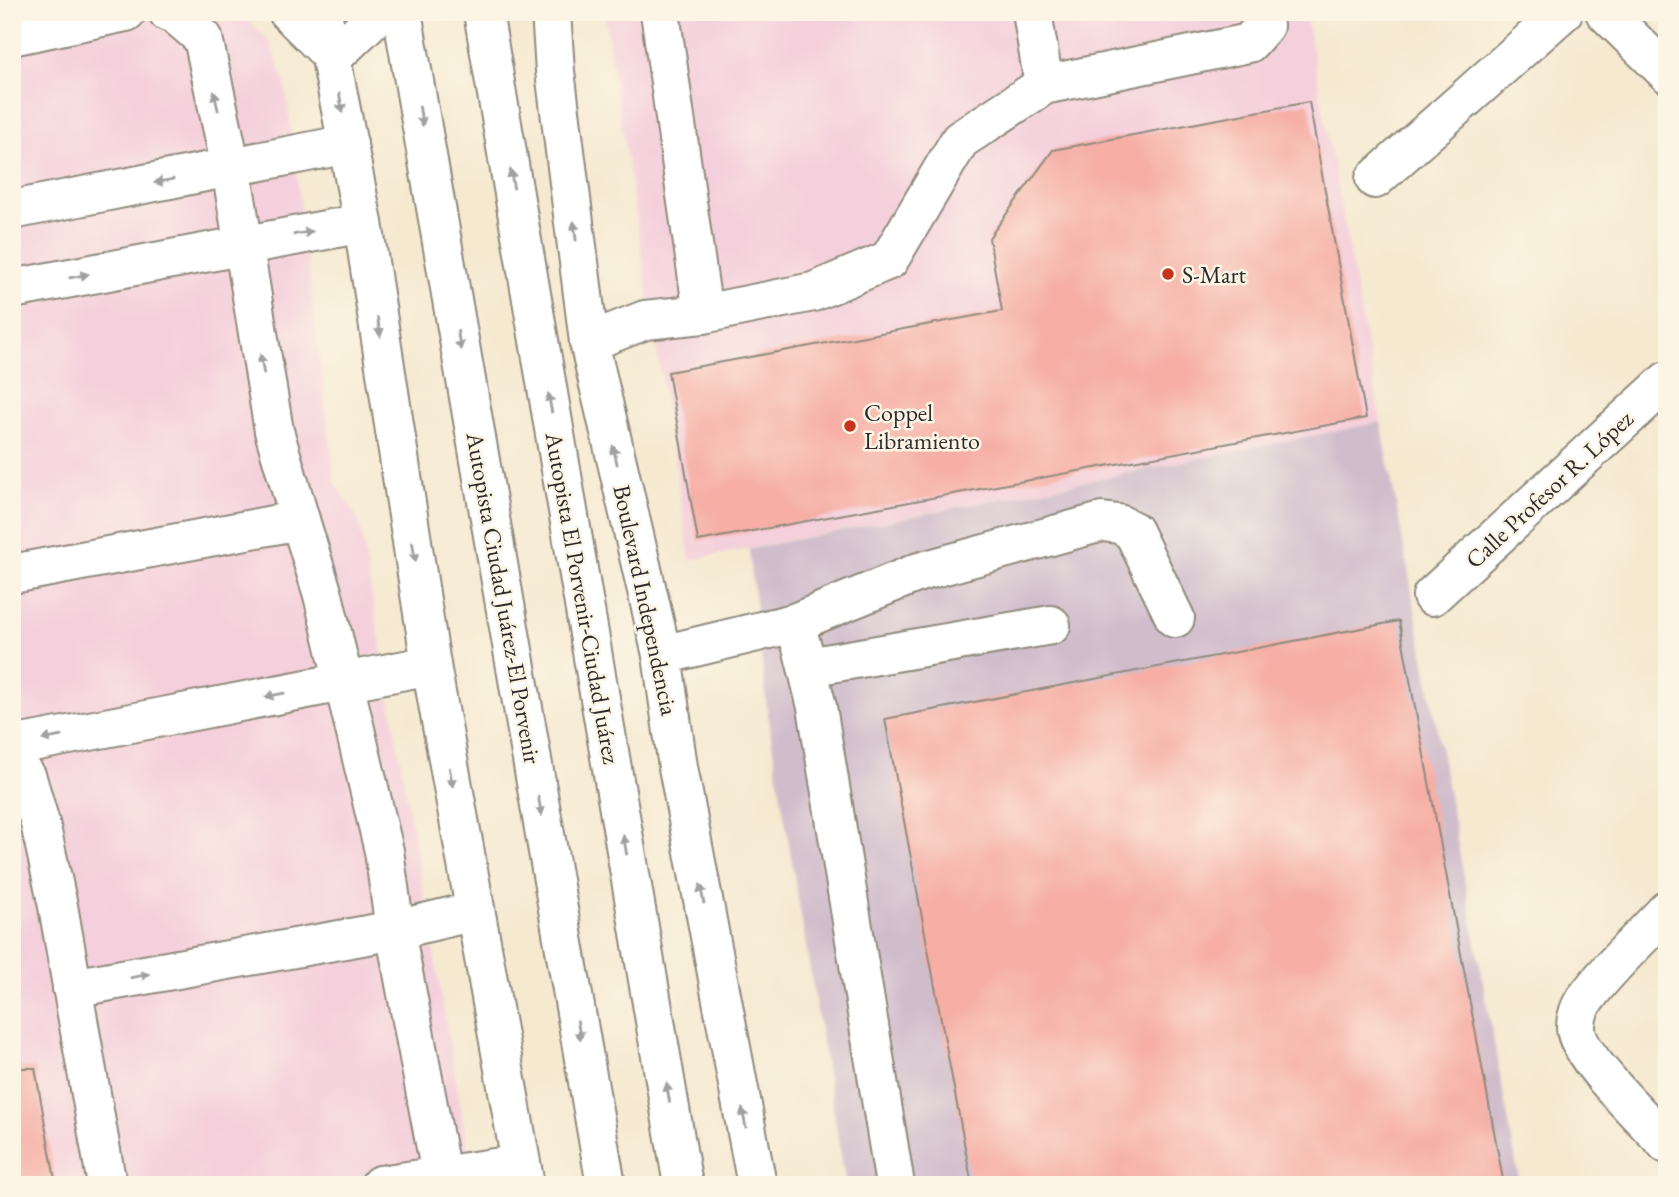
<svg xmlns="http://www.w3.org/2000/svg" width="1679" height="1197" viewBox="0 0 1679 1197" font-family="'EB Garamond',serif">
<rect width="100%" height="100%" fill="#fcf5e5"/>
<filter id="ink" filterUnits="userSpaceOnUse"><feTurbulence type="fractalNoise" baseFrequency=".0143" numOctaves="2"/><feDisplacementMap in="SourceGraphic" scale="14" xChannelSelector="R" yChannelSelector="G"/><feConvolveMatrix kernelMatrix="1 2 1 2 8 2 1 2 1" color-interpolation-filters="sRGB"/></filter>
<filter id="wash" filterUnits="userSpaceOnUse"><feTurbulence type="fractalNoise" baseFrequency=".00686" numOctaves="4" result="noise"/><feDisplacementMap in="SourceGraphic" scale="28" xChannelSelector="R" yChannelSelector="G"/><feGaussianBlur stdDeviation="1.57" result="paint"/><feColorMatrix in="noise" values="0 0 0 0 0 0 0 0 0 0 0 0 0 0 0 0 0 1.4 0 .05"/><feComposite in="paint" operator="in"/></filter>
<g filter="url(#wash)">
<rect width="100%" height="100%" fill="#f5e9d0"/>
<!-- built -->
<g fill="#f4cfdc">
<path d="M 12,12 L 240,12 L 269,41 L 285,83 L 335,483 L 359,521 L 474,1185 L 12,1185 Z"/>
<path d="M 604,12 L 1305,12 L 1381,422 L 690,560 Z"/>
</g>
<!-- industrial -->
<path fill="#d0bdcc" d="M 1381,422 L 1520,1185 L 846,1185 L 769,725 L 749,549 Z"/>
<g id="blocks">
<!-- building -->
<g fill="#f6aea5">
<path d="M 1309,102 L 1366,418 L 698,541 L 668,372 L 1002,311 L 989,238 L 1053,150 Z"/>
<path d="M 1399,621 L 1504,1185 L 972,1185 L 885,719 Z"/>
<path d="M 12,1032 L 20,1068 L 35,1068 L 56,1185 L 12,1185 Z"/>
</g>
</g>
</g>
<g filter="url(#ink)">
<use href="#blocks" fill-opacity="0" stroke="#908a7e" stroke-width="2"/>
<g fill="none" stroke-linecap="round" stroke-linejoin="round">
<defs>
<g id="minor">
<path d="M 660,12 L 703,314"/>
<path d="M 1032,12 L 1044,85"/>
<path d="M 1605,12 L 1667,73"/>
<path d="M 12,36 L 126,12"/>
<path d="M 1375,179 L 1563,12"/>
<path d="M 12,210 L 348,144"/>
<path d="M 12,289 L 363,223"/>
<path d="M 589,342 L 645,320 L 703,314 L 813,292 L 889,260 L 960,140 L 1044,85 L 1249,43 L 1264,26 L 1262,12"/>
<path d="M 300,520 L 323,595 L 384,851 L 395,930 L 443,1185"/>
<path d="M 12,574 L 300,520 L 274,431 L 231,168 L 203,38 L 174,13 L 168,12"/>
<path d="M 1432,596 L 1667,381"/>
<path d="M 794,623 L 919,572 L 1102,522 L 1119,524 L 1133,531 L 1175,618"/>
<path d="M 662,655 L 794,623 L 802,647 L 817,707 L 895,1185"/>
<path d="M 808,667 L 1051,625"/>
<path d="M 12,746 L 431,665"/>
<path d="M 12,757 L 27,778 L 40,823 L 58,906 L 107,1185"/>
<path d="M 1667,910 C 1641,938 1609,967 1587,997 C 1580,1005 1576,1017 1576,1027 C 1575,1054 1647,1122 1667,1144"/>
<path d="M 72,988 L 395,930 L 475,911"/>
<path d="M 380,1185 L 521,1164"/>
</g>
<g id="major">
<path d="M 288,12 L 333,57 L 380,12"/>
<path d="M 322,12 L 363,223 L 431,665 L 525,1185"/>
<path d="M 551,12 L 555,71 L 589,342 L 662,655 L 678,767 L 757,1185"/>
</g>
<g id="highway">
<path d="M 402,12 L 606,1185"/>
<path d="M 483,12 L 683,1185"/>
</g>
</defs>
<!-- minor casing -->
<use href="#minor" stroke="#908a7e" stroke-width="42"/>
<!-- major casing -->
<use href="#major" stroke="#908a7e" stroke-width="42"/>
<!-- highway casing -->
<use href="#highway" stroke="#908a7e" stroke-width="42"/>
<!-- minor -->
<use href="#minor" stroke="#fff" stroke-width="38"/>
<!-- major -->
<use href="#major" stroke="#fff" stroke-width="38"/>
<!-- highway -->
<use href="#highway" stroke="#fff" stroke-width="38"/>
</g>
<!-- one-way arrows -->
<defs><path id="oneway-solid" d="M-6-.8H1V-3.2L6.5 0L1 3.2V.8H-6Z" transform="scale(1.75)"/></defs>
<g fill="#a0a0a0">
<use href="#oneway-solid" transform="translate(216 101) rotate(-103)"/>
<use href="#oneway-solid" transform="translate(341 103) rotate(80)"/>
<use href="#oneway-solid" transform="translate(421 116) rotate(80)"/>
<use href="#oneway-solid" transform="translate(512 179) rotate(-100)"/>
<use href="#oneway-solid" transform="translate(164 181) rotate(169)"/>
<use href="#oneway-solid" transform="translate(575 231) rotate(-97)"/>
<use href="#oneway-solid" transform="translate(303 233) rotate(-10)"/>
<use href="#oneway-solid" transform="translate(79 276) rotate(-11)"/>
<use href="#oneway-solid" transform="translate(379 327) rotate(81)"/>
<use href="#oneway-solid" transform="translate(459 340) rotate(80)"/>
<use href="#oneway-solid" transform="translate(262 364) rotate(-100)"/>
<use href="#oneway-solid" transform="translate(550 403) rotate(-100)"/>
<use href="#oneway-solid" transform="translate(615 455) rotate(-103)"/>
<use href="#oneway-solid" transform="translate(414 552) rotate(81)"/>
<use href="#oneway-solid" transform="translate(275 695) rotate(169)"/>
<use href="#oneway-solid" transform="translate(52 738) rotate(169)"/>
<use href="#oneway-solid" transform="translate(451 777) rotate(80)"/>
<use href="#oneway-solid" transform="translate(540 806) rotate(80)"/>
<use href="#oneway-solid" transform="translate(625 845) rotate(-100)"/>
<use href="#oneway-solid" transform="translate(702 894) rotate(-101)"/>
<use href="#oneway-solid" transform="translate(140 976) rotate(-10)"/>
<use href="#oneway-solid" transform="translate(579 1030) rotate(80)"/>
<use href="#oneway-solid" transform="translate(668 1093) rotate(-100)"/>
<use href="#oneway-solid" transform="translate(744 1118) rotate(-101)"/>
</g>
</g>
<!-- markers -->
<g fill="#c8321e" stroke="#fcf5e5" stroke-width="2.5">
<circle cx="1168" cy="274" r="7"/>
<circle cx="850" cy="426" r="7"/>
</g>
<g text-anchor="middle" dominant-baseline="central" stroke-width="5" stroke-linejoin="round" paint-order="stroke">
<!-- poi labels -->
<g font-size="24" fill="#2b2b2b" stroke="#fcf5e5" text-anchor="start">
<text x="1182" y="274">S-Mart</text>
<text x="864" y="412">Coppel<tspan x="864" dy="28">Libramiento</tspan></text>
</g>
<!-- street labels -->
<g font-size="24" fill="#2b2b2b" stroke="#fcf5e5">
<text transform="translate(1549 489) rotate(-43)">Calle Profesor R. López</text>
<text transform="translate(504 598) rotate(80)">Autopista Ciudad Juárez-El Porvenir</text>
<text transform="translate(583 598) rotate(80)">Autopista El Porvenir-Ciudad Juárez</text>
<text transform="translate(646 600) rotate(78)">Boulevard Independencia</text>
</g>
</g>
<!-- margin -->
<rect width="1679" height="1197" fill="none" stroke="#fcf5e5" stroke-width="42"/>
</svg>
